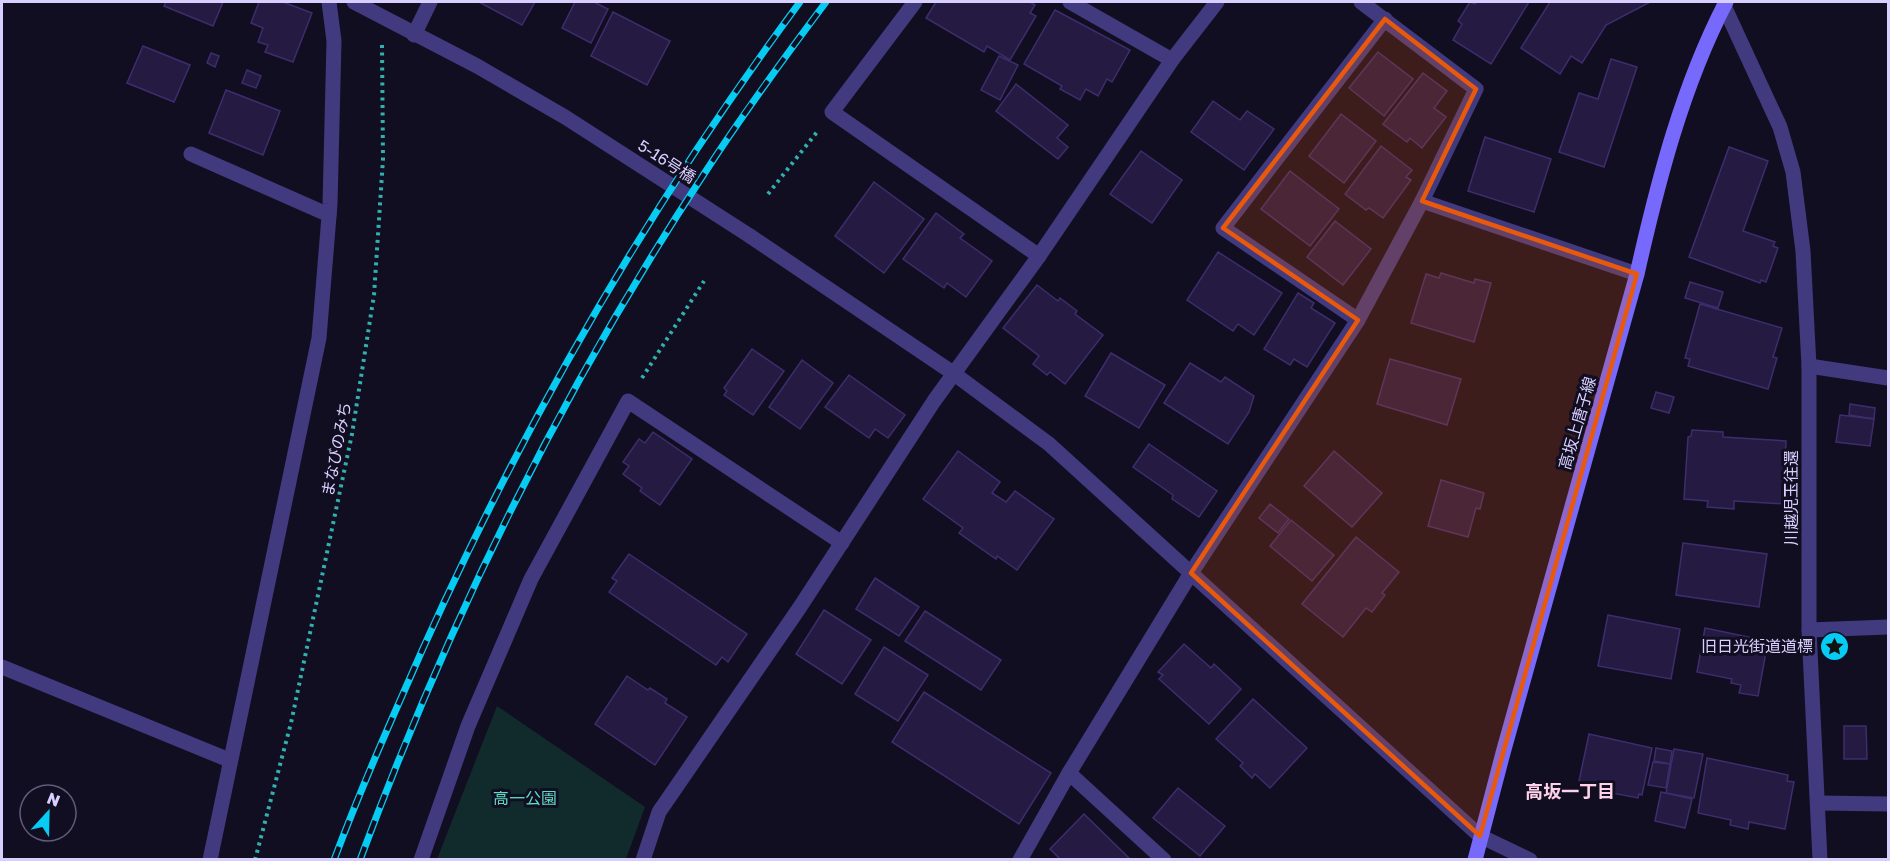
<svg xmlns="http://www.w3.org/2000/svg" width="1890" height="861" viewBox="0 0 1890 861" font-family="'Golos Text','Noto Sans JP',sans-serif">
<rect width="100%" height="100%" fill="#120e21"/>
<!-- green -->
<path fill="#112a2b" d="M 497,706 L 645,807 L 626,859 L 437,859 Z"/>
<!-- building -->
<g fill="#251a42" stroke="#3e2d6d" stroke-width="1.5">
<path d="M 166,2 L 223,2 L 213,26 L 164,6 Z"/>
<path d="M 259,2 L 283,2 L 312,13 L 293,62 L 265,52 L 268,45 L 258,42 L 263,28 L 251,23 Z"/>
<path d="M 479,2 L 535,2 L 522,25 Z"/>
<path d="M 575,2 L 594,2 L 608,9 L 591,43 L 562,28 Z"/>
<path d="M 936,2 L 1030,2 L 1035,5 L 1030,13 L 1036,16 L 1010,60 L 987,46 L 984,52 L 926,18 Z"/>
<path d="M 1470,2 L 1475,4 L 1477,2 L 1529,2 L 1491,64 L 1453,40 L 1462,24 L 1458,21 Z"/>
<path d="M 1550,2 L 1650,2 L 1606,25 L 1582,63 L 1571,56 L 1560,74 L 1521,48 Z"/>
<path d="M 1055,10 L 1130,50 L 1112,82 L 1107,79 L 1098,96 L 1086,89 L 1080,100 L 1060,89 L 1062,86 L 1024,64 Z"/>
<path d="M 613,12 L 670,41 L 647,85 L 591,56 Z"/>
<path d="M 143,46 L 190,65 L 174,102 L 127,83 Z"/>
<path d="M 1378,52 L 1413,79 L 1384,116 L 1349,88 Z"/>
<path d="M 211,53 L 219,56 L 215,67 L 207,63 Z"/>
<path d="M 999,56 L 1018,65 L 1000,100 L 981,90 Z"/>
<path d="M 1611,59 L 1637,67 L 1604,167 L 1559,152 L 1579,93 L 1598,99 Z"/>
<path d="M 247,70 L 261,76 L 256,88 L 242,83 Z"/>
<path d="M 1423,73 L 1447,91 L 1434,108 L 1446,117 L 1422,148 L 1410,138 L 1407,142 L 1383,124 Z"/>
<path d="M 1016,84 L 1068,125 L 1057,138 L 1068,147 L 1058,159 L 996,111 Z"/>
<path d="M 226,90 L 280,111 L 263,155 L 209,133 Z"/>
<path d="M 1213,101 L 1240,120 L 1247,111 L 1274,129 L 1244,170 L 1191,132 Z"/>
<path d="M 1341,114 L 1376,141 L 1344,183 L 1309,156 Z"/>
<path d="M 1485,137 L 1551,159 L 1534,212 L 1468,191 Z"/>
<path d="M 1381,146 L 1412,170 L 1406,177 L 1411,180 L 1383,218 L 1369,208 L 1366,210 L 1345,194 Z"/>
<path d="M 1729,147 L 1768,161 L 1743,231 L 1775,242 L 1773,246 L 1778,248 L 1766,282 L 1761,280 L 1760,283 L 1689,257 Z"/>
<path d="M 1141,151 L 1182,180 L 1152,223 L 1110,194 Z"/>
<path d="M 1290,171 L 1339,209 L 1310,246 L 1261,209 Z"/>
<path d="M 874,182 L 924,219 L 884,273 L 835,236 Z"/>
<path d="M 936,213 L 964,234 L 960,238 L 992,261 L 966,297 L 947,283 L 944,288 L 903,259 Z"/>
<path d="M 1335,221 L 1371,249 L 1343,285 L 1307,257 Z"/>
<path d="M 1218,252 L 1282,293 L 1254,335 L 1238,324 L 1233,331 L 1187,300 Z"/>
<path d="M 1441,273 L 1474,283 L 1475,279 L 1491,283 L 1474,342 L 1411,323 L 1426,274 L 1439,278 Z"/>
<path d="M 1690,282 L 1723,292 L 1718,308 L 1685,298 Z"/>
<path d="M 1037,285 L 1058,301 L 1060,298 L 1077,311 L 1075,314 L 1103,335 L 1065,384 L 1050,372 L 1047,375 L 1033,364 L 1039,356 L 1003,328 Z"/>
<path d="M 1298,293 L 1314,303 L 1311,308 L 1335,323 L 1307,367 L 1294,359 L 1290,365 L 1264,349 Z"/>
<path d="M 1700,304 L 1782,328 L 1773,357 L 1777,358 L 1768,389 L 1688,366 L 1690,359 L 1685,358 Z"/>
<path d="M 752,349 L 784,371 L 753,415 L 724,395 L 727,391 L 724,388 Z"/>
<path d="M 1111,353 L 1165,385 L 1139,428 L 1085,396 Z"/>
<path d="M 1390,359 L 1461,379 L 1447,425 L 1377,404 Z"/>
<path d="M 802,360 L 833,383 L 800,429 L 769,407 Z"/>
<path d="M 1190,363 L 1221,382 L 1225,377 L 1254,396 L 1249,412 L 1228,444 L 1164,403 Z"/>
<path d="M 849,375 L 905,415 L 888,438 L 875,429 L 869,438 L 825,407 Z"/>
<path d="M 1656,392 L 1674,397 L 1669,413 L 1651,408 Z"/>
<path d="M 1850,404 L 1875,408 L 1874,419 L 1849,415 Z"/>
<path d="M 1840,415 L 1874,419 L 1870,446 L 1836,442 Z"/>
<path d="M 1692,430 L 1723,432 L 1723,437 L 1786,441 L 1785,465 L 1789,465 L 1786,504 L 1734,501 L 1734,509 L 1707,507 L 1708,501 L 1684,499 L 1688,437 L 1691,436 Z"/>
<path d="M 653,432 L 692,459 L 660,505 L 640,491 L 642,488 L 623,474 L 629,466 L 623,462 L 639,439 L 645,443 Z"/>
<path d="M 1149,444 L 1217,491 L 1199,517 L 1172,499 L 1173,495 L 1133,467 Z"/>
<path d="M 958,451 L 1000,482 L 992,493 L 1006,502 L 1015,491 L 1054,519 L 1017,570 L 997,556 L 996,559 L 959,533 L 963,528 L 923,499 Z"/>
<path d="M 1334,451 L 1382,493 L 1352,527 L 1304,486 Z"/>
<path d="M 1441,480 L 1484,493 L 1480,509 L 1476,508 L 1468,537 L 1428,526 Z"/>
<path d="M 1270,504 L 1289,519 L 1278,533 L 1259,518 Z"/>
<path d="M 1291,520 L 1334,555 L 1312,581 L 1270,546 Z"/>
<path d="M 1356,537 L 1399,572 L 1382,593 L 1385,595 L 1372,612 L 1366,608 L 1343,637 L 1302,604 Z"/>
<path d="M 1683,543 L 1767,554 L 1759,607 L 1676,595 Z"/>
<path d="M 629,554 L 747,634 L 728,662 L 722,657 L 716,665 L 609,592 L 617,581 L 612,578 Z"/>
<path d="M 875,578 L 919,607 L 899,636 L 856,609 Z"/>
<path d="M 824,610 L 871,640 L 842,684 L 796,654 Z"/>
<path d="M 925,611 L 1001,660 L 981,690 L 905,641 Z"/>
<path d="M 1608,615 L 1680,629 L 1671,679 L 1598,666 Z"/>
<path d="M 1705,628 L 1768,641 L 1758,696 L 1739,693 L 1741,685 L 1731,683 L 1732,679 L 1697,672 Z"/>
<path d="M 1184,644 L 1211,668 L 1214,664 L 1241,689 L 1209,724 L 1159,679 L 1163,675 L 1158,672 Z"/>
<path d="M 884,647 L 928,675 L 898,721 L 855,694 Z"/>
<path d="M 627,676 L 648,690 L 650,688 L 667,699 L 665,703 L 687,717 L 655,765 L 595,724 Z"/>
<path d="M 924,692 L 1051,773 L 1019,824 L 892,742 Z"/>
<path d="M 1253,699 L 1307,748 L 1270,788 L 1255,774 L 1252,778 L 1240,766 L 1243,763 L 1216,739 Z"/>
<path d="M 1844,726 L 1866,726 L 1867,759 L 1844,759 Z"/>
<path d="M 1589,734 L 1652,748 L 1642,795 L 1639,794 L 1638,798 L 1612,793 L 1613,788 L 1579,781 Z"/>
<path d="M 1656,748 L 1672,751 L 1670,764 L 1654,761 Z"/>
<path d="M 1674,749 L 1703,754 L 1694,798 L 1666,793 Z"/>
<path d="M 1707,758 L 1788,775 L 1787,781 L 1794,782 L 1785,829 L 1749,822 L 1748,829 L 1730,825 L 1731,820 L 1698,813 Z"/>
<path d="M 1653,762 L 1670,764 L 1666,788 L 1648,785 Z"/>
<path d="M 1178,788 L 1225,826 L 1200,856 L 1153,818 Z"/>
<path d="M 1661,792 L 1692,799 L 1685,828 L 1655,821 Z"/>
<path d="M 1084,814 L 1131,860 L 1061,860 L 1050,849 Z"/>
</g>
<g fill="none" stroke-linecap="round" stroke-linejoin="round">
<!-- path -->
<g stroke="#31b0b0" stroke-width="4" stroke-dasharray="3 4.5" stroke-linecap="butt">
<path d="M 768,194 L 817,132"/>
<path d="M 642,378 L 704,281"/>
<path d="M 255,860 L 291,723 L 352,434 L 374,295 L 383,159 L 382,45"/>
</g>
<!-- service -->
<path stroke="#413a7f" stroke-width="15" d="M 191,154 L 329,215"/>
<!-- minor -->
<g stroke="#413a7f" stroke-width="15">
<path d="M 354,2 L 477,66 L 565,117 L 750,236"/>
<path d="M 915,2 L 832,112 L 1039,256"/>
<path d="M 1070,2 L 1172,60"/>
<path d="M 1361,2 L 1476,89 L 1422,201 L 1637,274"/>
<path d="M 1724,6 L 1780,127 L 1793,172 L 1803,251 L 1809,366 L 1809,630 L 1820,860"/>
<path d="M 414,35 L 430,2"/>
<path d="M 1358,320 L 1223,228 L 1385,19"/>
<path d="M 1809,366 L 1888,378"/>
<path d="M 1809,630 L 1888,627"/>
<path d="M 2,667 L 229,760"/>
<path d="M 1069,773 L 1164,860"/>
<path d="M 1818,803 L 1888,804"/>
<path d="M 210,860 L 319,338 L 330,204 L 334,41 L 329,2"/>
<path d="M 421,860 L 468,726 L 531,579 L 628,401 L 842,543"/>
<path d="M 643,860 L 659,812 L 800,607 L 934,401 L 1039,256 L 1172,60 L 1217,2"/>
<path d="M 1020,860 L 1069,773 L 1191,573 L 1358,320 L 1422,201"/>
</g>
<!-- tertiary -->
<path stroke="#413a7f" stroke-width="15" d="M 750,236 L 953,373 L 1049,444 L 1480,836 L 1530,860"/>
<!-- secondary -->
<path stroke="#7669fc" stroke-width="15" d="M 1475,860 L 1503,753 L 1637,274 C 1658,181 1682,87 1726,2"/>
<defs>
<g id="rail">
<path d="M 334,860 C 355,804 378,750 402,696 C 508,451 641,216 800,2"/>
<path d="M 360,860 C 449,620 563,388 704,174 C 742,115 784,58 826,2"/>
</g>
</defs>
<!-- rail casing -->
<use href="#rail" stroke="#06ccf4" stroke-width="7"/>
<!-- rail -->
<use href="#rail" stroke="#120e21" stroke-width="4.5" stroke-dasharray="14" stroke-linecap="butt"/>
</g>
<!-- marked area -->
<path fill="#e8590c" fill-opacity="0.2" stroke="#e8590c" stroke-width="4.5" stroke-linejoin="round" d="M 1385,19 L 1476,89 L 1422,201 L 1637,274 L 1480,836 L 1191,573 L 1358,320 L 1223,228 Z"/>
<!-- icons -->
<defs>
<symbol id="sight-disc" viewBox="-11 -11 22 22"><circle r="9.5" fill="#06ccf4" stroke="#120e21"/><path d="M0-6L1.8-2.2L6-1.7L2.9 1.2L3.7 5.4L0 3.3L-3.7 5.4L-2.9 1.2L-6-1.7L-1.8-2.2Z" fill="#111"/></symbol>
</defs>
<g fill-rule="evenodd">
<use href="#sight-disc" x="1818" y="630" width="33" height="33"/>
</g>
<g text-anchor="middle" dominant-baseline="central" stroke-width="6" stroke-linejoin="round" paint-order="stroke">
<!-- street labels -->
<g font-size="16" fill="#d8cffe" stroke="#120e21">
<text transform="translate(667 161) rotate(33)">5-16号橋</text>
<text transform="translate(1577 423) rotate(-74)">高坂上唐子線</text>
<text transform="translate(336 449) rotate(-79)">まなびのみち</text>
<text transform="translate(1791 498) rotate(-90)">川越児玉往還</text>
</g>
<!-- poi labels -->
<g font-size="16" fill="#d8cffe" stroke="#120e21" text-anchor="end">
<text x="1813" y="646">旧日光街道道標</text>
</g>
<!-- park labels -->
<g font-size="16" fill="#5ddcc5" stroke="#120e21">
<text x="525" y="798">高一公園</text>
</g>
<!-- neighbourhood labels -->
<g font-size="18" font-weight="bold" fill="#fed1eb" stroke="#120e21">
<text x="1570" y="791">高坂一丁目</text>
</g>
</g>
<!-- border -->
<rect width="1890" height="861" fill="none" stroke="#d8cffe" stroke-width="6"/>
<!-- north arrow -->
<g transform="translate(48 813) rotate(22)"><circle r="28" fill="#120e21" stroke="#615b79" stroke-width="1.5"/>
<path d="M0-4.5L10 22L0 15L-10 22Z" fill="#06ccf4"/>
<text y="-9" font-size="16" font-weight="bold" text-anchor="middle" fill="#d8cffe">N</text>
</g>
</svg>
